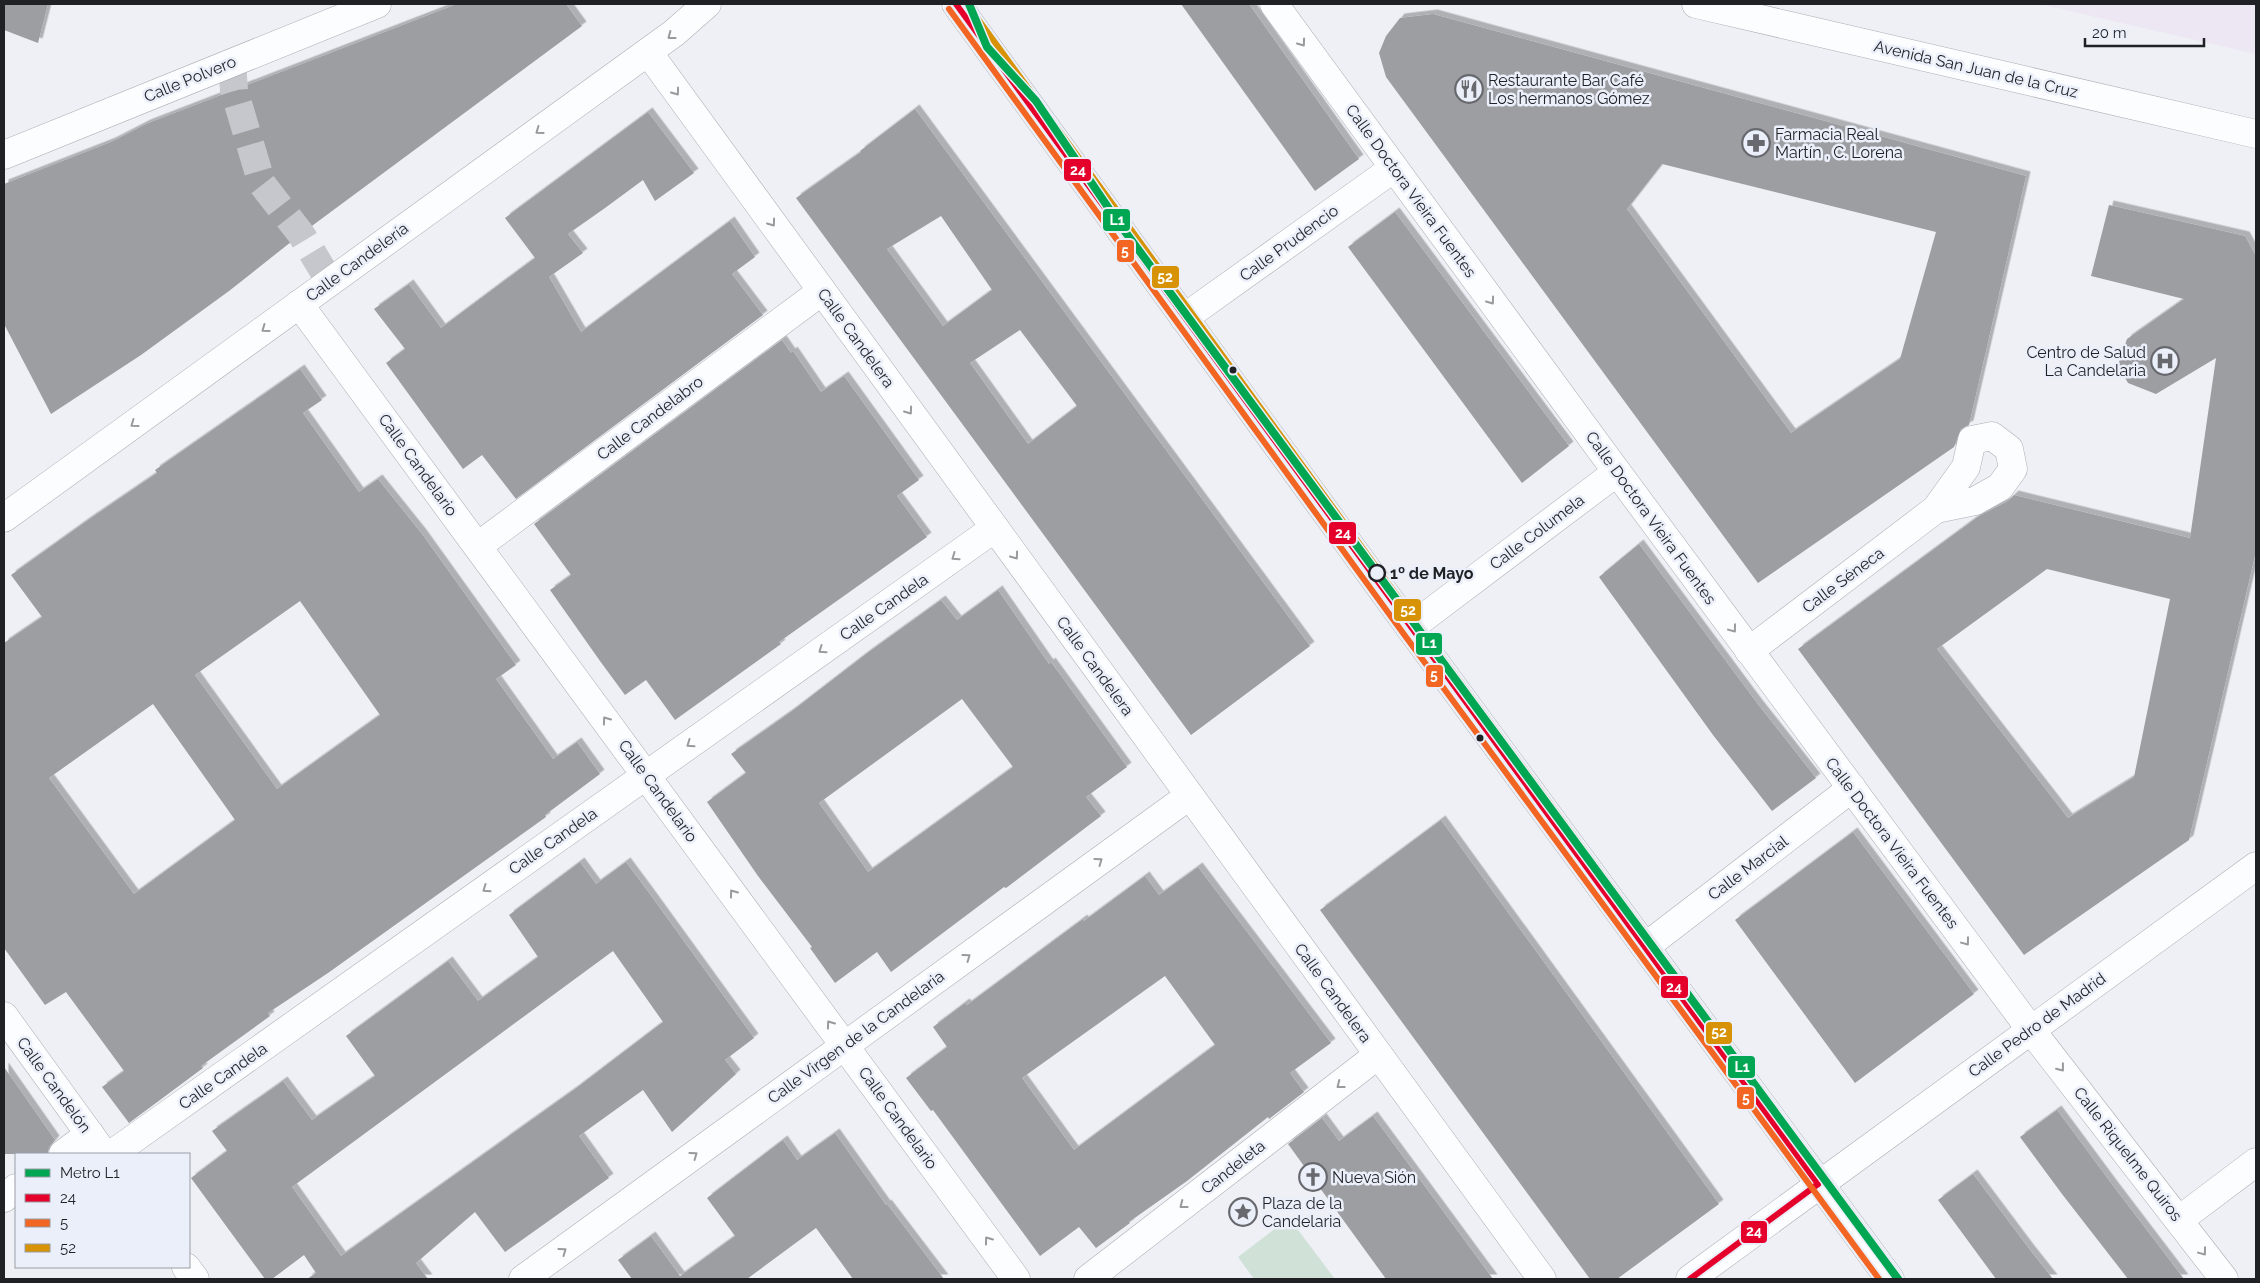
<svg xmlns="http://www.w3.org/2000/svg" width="2260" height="1283" viewBox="0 0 2260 1283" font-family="Raleway,sans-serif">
<defs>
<filter id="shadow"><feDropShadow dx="4.5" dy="-4.5" stdDeviation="0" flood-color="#0004"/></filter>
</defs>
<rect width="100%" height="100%" fill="#eef0f6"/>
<!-- education -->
<path fill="#ede7f4" d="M 2039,4 L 2256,4 L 2256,54 Z"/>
<!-- green -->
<path fill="#d0e1d8" d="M 1289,1218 L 1335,1279 L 1254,1279 L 1238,1257 Z"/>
<!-- building -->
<g fill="#9d9ea2" fill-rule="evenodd" filter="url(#shadow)">
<path d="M 4,4 L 48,4 L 38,43 L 4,30 Z"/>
<path d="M 457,4 L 566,4 L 582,26 L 301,234 L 229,291 L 141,355 L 51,414 L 4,324 L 4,184 L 111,142 L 146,124 Z"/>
<path d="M 1181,4 L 1249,4 L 1359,159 L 1315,191 Z"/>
<path d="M 1433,14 L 2026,176 L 1969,425 L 1961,429 L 1954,447 L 1758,583 L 1386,77 L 1379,53 L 1386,36 L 1400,18 ZM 1662,164 L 1936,232 L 1900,359 L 1791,433 L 1627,209 Z"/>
<path d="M 915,109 L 1310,646 L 1191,735 L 796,198 L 861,152 L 860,151 ZM 941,216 L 992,290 L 943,326 L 887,249 ZM 1020,330 L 1077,406 L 1028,444 L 970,363 Z"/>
<path d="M 648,112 L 694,173 L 655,201 L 643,180 L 605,208 L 568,234 L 583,253 L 549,277 L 581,332 L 730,221 L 755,257 L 732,274 L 763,315 L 516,499 L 482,455 L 463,469 L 386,363 L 405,349 L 374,309 L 409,284 L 441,328 L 535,258 L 505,218 Z"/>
<path d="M 2109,205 L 2245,236 L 2256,256 L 2256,551 L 2189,840 L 2024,955 L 1798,649 L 1979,516 L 2008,501 L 2014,495 L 2190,538 L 2216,358 L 2156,394 L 2128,383 L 2118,365 L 2127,339 L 2184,299 L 2091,276 ZM 2047,569 L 2170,599 L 2134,777 L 2068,818 L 1937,649 Z"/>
<path d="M 1395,212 L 1569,446 L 1522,483 L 1348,247 Z"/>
<path d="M 782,340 L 791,353 L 793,351 L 821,392 L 844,376 L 919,480 L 897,496 L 927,537 L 779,642 L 781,644 L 675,720 L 646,680 L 625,695 L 600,661 L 550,590 L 571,575 L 534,524 Z"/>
<path d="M 300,369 L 322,400 L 303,413 L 359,492 L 378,479 L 422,534 L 516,665 L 496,679 L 553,759 L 577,742 L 600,774 L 545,815 L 546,817 L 328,973 L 268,1013 L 270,1016 L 201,1066 L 203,1068 L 129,1123 L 102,1087 L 124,1071 L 66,992 L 45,1005 L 4,948 L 4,643 L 42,617 L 11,575 L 88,520 L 157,473 L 155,470 ZM 300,601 L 380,715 L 277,789 L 195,675 ZM 153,704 L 235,820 L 134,894 L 49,778 Z"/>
<path d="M 1639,544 L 1757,703 L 1816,778 L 1772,811 L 1713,735 L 1599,577 Z"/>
<path d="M 998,590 L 1049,664 L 1051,662 L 1127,767 L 1086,797 L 1101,816 L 1006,888 L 1004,887 L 891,972 L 877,952 L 835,983 L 810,948 L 812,947 L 758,876 L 707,802 L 746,773 L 731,754 L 792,711 L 866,654 L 941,600 L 957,620 ZM 962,699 L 1013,767 L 868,872 L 819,803 Z"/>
<path d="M 1441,820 L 1719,1204 L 1617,1279 L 1590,1279 L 1320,910 Z"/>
<path d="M 1853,832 L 1974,994 L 1855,1083 L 1735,920 Z"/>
<path d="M 580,862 L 596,884 L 626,862 L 649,893 L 754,1038 L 725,1060 L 736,1074 L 672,1132 L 643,1090 L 579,1136 L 609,1178 L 505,1252 L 475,1212 L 416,1263 L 428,1279 L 307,1279 L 316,1273 L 304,1255 L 272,1279 L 265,1279 L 191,1178 L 227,1151 L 212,1131 L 283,1081 L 312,1120 L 375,1076 L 346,1036 L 448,961 L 478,1001 L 538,957 L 509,915 ZM 613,951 L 663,1022 L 575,1089 L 341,1256 L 292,1187 Z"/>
<path d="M 1198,867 L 1331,1043 L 1290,1073 L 1304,1092 L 1269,1119 L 1268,1117 L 1187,1181 L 1129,1222 L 1130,1223 L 1096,1248 L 1079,1227 L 1040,1256 L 933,1110 L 931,1111 L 906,1078 L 947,1047 L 933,1027 L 965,1003 L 967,1005 L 1083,919 L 1084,921 L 1145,876 L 1159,895 ZM 1165,976 L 1215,1045 L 1074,1150 L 1022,1078 Z"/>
<path d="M 4,1067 L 55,1140 L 49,1147 L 48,1154 L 4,1154 Z"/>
<path d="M 2057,1110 L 2114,1187 L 2184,1279 L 2128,1279 L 2062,1194 L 2020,1137 Z"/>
<path d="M 1373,1116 L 1493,1279 L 1386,1279 L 1288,1144 L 1322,1118 L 1339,1141 Z"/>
<path d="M 835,1133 L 886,1205 L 887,1204 L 944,1279 L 853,1279 L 816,1228 L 747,1279 L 632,1279 L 618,1260 L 651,1236 L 680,1276 L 735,1236 L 707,1198 L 783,1140 L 797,1160 Z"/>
<path d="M 1973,1174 L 2030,1250 L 2053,1279 L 1996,1279 L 1938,1200 Z"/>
</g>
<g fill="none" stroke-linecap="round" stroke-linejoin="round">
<!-- minor-tunnel -->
<path stroke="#c5c7cc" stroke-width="28" stroke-dasharray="28 14" stroke-linecap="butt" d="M 232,63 L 234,90 L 262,184 L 301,234 L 330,282"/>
<defs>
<g id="minor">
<path d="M 1274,4 L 1617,472 L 2031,1030 L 2224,1279"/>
<path d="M 1696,4 L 2256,134"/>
<path d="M 648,52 L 1542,1279"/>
<path d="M 4,155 L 377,4"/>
<path d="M 299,304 L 1016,1279"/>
<path d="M 1184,318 L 1394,168"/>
<path d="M 4,518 L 674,33 L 707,4"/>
<path d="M 478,546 L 822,291"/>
<path d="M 1410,628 L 1617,472"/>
<path d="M 1749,651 L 1936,509 L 1966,467 L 1972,440 L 1992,436 L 2009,449 L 2013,469 L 2000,487 L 1975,501 L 1936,509"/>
<path d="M 1645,947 L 1852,788"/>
<path d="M 4,1016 L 104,1154"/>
<path d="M 63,1154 L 90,1134"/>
<path d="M 112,1154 L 995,528"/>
<path d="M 4,1198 L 16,1188"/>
<path d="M 2179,1220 L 2256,1162"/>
<path d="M 186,1267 L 195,1279"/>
<path d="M 523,1279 L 1189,796"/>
<path d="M 1088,1279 L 1378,1055"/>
<path d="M 1690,1279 L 2256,866"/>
</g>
<path id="major" d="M 956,4 L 1410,628 L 1890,1279"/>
</defs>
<!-- minor casing -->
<use href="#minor" stroke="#abadb1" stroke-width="29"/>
<!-- major casing -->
<use href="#major" stroke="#abadb1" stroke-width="29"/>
<!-- minor -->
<use href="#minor" stroke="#fcfdfe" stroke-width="28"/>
<!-- major -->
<use href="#major" stroke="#fcfdfe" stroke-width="28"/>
<defs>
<g id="bus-1">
<path d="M 956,4 L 1818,1184"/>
<path d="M 1690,1279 L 1818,1184"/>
</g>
<path id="bus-2" d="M 949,9 L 1403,633 L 1879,1279"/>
<path id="bus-3" d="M 967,4 L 1417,623 L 1897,1274"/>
</defs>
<!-- bus-1 casing -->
<use href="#bus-1" stroke="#eaeffa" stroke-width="10"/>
<!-- bus-2 casing -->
<use href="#bus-2" stroke="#eaeffa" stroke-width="10"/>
<!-- bus-3 casing -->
<use href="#bus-3" stroke="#eaeffa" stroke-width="10"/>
<!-- bus-1 -->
<use href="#bus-1" stroke="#e4002b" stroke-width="6"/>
<!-- bus-2 -->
<use href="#bus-2" stroke="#f26522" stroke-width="6"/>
<!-- bus-3 -->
<use href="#bus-3" stroke="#d79206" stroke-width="6"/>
<defs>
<path id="metro-1" d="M 969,4 L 987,47 L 1036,101 L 1118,222 L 1898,1279"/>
</defs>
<!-- metro-1 casing -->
<use href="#metro-1" stroke="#eaeffa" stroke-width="11"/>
<!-- metro-1 -->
<use href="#metro-1" stroke="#00a651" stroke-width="8"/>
</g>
<!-- one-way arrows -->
<defs><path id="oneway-chevron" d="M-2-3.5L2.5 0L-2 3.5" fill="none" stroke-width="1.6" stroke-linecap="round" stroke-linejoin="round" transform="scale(1.25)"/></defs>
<g stroke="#999a9c">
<use href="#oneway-chevron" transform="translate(671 36) rotate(143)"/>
<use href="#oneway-chevron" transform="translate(1302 43) rotate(54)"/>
<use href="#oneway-chevron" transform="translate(676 92) rotate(54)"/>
<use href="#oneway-chevron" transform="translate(539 131) rotate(144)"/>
<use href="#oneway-chevron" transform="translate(772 223) rotate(54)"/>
<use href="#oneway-chevron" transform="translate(1491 301) rotate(54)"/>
<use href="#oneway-chevron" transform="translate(265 329) rotate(144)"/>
<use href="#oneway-chevron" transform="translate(909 411) rotate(54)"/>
<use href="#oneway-chevron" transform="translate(134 424) rotate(144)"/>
<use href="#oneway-chevron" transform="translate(1015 556) rotate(54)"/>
<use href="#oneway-chevron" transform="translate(955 557) rotate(145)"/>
<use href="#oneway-chevron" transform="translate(1733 629) rotate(53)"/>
<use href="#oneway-chevron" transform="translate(822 650) rotate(145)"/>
<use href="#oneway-chevron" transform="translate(606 720) rotate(-126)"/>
<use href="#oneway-chevron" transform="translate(690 744) rotate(145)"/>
<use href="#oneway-chevron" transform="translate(1099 861) rotate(-36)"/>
<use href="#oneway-chevron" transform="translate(486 889) rotate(145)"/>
<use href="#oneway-chevron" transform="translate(733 893) rotate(-126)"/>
<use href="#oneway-chevron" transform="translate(1966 942) rotate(53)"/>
<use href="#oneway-chevron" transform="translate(967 957) rotate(-36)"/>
<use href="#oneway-chevron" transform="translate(830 1024) rotate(-126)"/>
<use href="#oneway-chevron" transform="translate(2061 1068) rotate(52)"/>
<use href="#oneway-chevron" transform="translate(1340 1085) rotate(142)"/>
<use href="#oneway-chevron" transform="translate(694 1155) rotate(-36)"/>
<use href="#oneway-chevron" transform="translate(1183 1205) rotate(142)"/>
<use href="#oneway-chevron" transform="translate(988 1240) rotate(-126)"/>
<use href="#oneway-chevron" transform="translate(563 1251) rotate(-36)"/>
<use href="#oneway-chevron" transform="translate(2203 1252) rotate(53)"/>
</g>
<!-- icons -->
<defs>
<symbol id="restaurant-ring" viewBox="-11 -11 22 22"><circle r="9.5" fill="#eaeffa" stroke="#67696e" stroke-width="1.5"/><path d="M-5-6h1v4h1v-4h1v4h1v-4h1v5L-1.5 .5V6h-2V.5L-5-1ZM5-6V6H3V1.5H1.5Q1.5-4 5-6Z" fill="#67696e"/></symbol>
<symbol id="pharmacy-ring" viewBox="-11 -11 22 22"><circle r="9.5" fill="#eaeffa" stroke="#67696e" stroke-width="1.5"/><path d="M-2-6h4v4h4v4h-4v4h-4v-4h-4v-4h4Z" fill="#67696e"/></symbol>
<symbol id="hospital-ring" viewBox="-11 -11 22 22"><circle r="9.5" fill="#eaeffa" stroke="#67696e" stroke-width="1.5"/><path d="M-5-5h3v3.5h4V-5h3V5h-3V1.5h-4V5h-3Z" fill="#67696e"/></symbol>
<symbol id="church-ring" viewBox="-11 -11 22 22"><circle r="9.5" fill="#eaeffa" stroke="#67696e" stroke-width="1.5"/><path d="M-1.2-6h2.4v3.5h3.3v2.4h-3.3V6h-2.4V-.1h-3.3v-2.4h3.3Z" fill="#67696e"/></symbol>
<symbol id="sight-ring" viewBox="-11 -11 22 22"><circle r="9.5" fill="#eaeffa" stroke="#67696e" stroke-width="1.5"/><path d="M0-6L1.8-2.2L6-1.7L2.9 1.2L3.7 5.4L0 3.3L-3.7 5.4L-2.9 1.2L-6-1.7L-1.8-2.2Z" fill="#67696e"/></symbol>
</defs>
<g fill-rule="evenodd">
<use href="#restaurant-ring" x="1453" y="73" width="32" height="32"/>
<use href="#pharmacy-ring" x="1740" y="127" width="32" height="32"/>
<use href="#hospital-ring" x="2149" y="345" width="32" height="32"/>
<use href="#church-ring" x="1297" y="1161" width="32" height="32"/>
<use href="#sight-ring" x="1227" y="1196" width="32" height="32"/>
</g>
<!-- markers -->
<g fill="#1f2125" stroke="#eaeffa" stroke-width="2">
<circle cx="1233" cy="370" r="4.5"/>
<circle cx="1480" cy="738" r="4.5"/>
</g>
<circle fill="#eaeffa" stroke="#1f2125" stroke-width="2.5" cx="1377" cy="573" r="8"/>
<g text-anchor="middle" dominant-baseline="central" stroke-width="5" stroke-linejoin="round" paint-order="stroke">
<!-- street labels -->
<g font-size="16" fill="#1f2125" stroke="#eaeffa">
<text transform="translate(1976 69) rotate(13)">Avenida San Juan de la Cruz</text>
<text transform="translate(190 79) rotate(-22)">Calle Polvero</text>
<text transform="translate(1411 191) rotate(54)">Calle Doctora Vieira Fuentes</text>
<text transform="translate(1289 243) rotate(-36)">Calle Prudencio</text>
<text transform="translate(357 262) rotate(-36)">Calle Candelería</text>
<text transform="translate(856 338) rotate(54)">Calle Candelera</text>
<text transform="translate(650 418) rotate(-37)">Calle Candelabro</text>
<text transform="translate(418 465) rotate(54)">Calle Candelario</text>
<text transform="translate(1651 518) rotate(54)">Calle Doctora Vieira Fuentes</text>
<text transform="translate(1537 532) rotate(-37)">Calle Columela</text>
<text transform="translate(1843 580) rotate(-37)">Calle Séneca</text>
<text transform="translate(884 607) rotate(-35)">Calle Candela</text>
<text transform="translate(1095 666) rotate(54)">Calle Candelera</text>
<text transform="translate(658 791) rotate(54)">Calle Candelario</text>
<text transform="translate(553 841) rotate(-35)">Calle Candela</text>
<text transform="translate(1892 843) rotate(53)">Calle Doctora Vieira Fuentes</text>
<text transform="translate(1748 868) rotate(-37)">Calle Marcial</text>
<text transform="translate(1333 993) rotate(54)">Calle Candelera</text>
<text transform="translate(2037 1025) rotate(-36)">Calle Pedro de Madrid</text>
<text transform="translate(856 1037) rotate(-36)">Calle Virgen de la Candelaria</text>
<text transform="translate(223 1076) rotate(-35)">Calle Candela</text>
<text transform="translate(54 1085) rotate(54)">Calle Candelón</text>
<text transform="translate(898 1118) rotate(54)">Calle Candelario</text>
<text transform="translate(2128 1154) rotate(52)">Calle Riquelme Quiros</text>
<text transform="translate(1233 1167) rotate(-38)">Candeleta</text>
</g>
<!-- poi labels -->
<g font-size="16" fill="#1f2125" stroke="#eaeffa" text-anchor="start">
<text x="1488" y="80">Restaurante Bar Café<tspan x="1488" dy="18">Los hermanos Gómez</tspan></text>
<text x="1775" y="134">Farmacia Real<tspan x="1775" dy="18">Martín , C. Lorena</tspan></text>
<text x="2146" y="352" text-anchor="end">Centro de Salud<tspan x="2146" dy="18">La Candelaria</tspan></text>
<text x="1332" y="1177">Nueva Sión</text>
<text x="1262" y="1203">Plaza de la<tspan x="1262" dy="18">Candelaria</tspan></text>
</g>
<!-- stop labels -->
<g font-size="16" font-weight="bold" fill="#1f2125" stroke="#eaeffa" text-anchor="start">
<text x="1390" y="573">1º de Mayo</text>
</g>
</g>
<g stroke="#eaeffa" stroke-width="2">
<rect x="1063" y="158" width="29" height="24" rx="5" fill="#e4002b"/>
<rect x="1102" y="208" width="29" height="24" rx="5" fill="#00a651"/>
<rect x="1116" y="239" width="19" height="24" rx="5" fill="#f26522"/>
<rect x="1151" y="265" width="29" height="24" rx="5" fill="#d79206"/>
<rect x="1328" y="521" width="29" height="24" rx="5" fill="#e4002b"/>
<rect x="1393" y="598" width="29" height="24" rx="5" fill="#d79206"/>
<rect x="1415" y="632" width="28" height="24" rx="5" fill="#00a651"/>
<rect x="1425" y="664" width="19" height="24" rx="5" fill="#f26522"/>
<rect x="1660" y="975" width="29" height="24" rx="5" fill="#e4002b"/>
<rect x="1705" y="1021" width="28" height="24" rx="5" fill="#d79206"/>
<rect x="1727" y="1055" width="29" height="24" rx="5" fill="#00a651"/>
<rect x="1736" y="1086" width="19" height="24" rx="5" fill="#f26522"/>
<rect x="1740" y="1220" width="28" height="24" rx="5" fill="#e4002b"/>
</g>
<g font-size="14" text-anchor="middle" font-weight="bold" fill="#fff">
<text x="1078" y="175">24</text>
<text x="1117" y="225">L1</text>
<text x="1125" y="256">5</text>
<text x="1165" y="282">52</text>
<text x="1343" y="538">24</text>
<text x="1408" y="615">52</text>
<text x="1429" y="648">L1</text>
<text x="1434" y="680">5</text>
<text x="1674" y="992">24</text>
<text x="1719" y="1037">52</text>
<text x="1742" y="1072">L1</text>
<text x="1746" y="1103">5</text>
<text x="1754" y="1236">24</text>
</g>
<!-- border -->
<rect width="2260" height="1283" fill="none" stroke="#1f2125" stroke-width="10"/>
<!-- legend -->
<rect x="15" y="1153" width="175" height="115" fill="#eaeffa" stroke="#999da5"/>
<rect x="25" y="1169" width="25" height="8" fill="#00a651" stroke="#999da5"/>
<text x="60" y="1178" font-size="15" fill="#1f2125">Metro L1</text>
<rect x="25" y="1194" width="25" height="8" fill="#e4002b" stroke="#999da5"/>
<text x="60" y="1203" font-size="15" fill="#1f2125">24</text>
<rect x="25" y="1219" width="25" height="8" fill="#f26522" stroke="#999da5"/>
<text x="60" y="1228" font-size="15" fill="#1f2125">5</text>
<rect x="25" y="1244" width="25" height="8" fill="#d79206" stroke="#999da5"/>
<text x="60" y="1253" font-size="15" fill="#1f2125">52</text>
<!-- scale -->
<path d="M2085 38v8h119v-8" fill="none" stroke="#1f2125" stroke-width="2.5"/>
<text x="2092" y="38" font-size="15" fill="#1f2125" stroke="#eaeffa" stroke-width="4" paint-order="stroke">20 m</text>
</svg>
